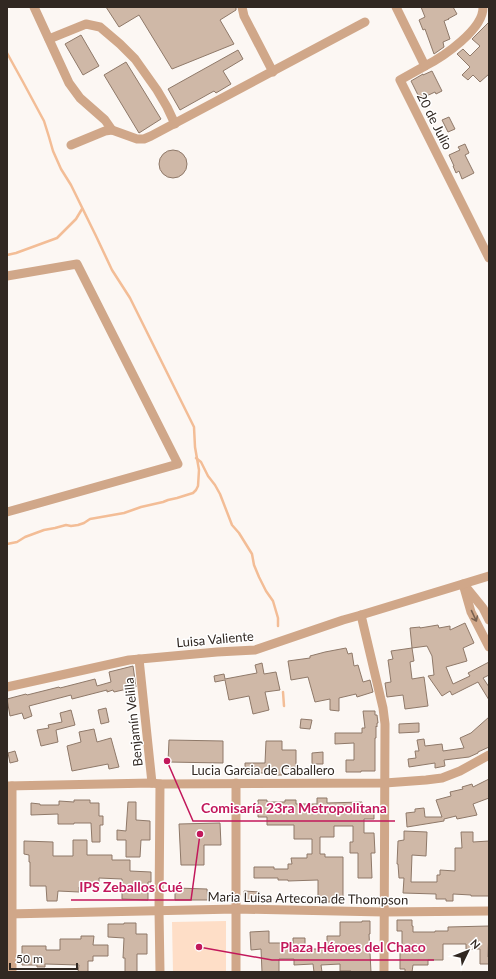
<svg xmlns="http://www.w3.org/2000/svg" width="496" height="979" viewBox="0 0 496 979" font-family="Lato,sans-serif">
<rect width="100%" height="100%" fill="#fcf7f3"/>
<!-- green -->
<path fill="#fedec7" d="M 226,921 L 226,972 L 173,972 L 172,922 Z"/>
<g fill="none" stroke-linecap="round" stroke-linejoin="round">
<!-- stream -->
<g stroke="#f3bd96" stroke-width="2.5">
<path d="M 7,53 L 23,82 L 44,121 L 49,137 L 53,151 L 61,169 L 71,185 L 96,236 L 112,270 L 130,298 L 194,427 L 195,447 L 199,470 L 198,486 L 196,490 L 193,493 L 177,498 L 168,500 L 163,502 L 141,507 L 124,513 L 90,519 L 84,523 L 78,525 L 71,526 L 66,525 L 55,528 L 44,530 L 25,537 L 17,542 L 7,544"/>
<path d="M 7,255 L 16,253 L 57,238 L 76,219 L 82,209"/>
<path d="M 196,458 L 201,462 L 208,476 L 215,485 L 220,494 L 232,525 L 239,533 L 252,554 L 254,565 L 259,577 L 266,591 L 273,601 L 278,618 L 278,626"/>
<path d="M 283,692 L 284,706"/>
</g>
</g>
<!-- building -->
<g fill="#cfb8a7" stroke="#8f7969">
<path d="M 106,7 L 236,7 L 236,10 L 220,20 L 234,44 L 172,69 L 139,15 L 119,27 Z"/>
<path d="M 421,7 L 453,7 L 457,14 L 448,19 L 449,19 L 444,21 L 450,39 L 443,42 L 444,47 L 434,54 L 425,29 L 423,30 L 419,20 L 425,17 Z"/>
<path d="M 489,22 L 489,74 L 480,82 L 473,75 L 468,80 L 462,75 L 470,67 L 457,54 L 463,49 L 470,56 L 480,46 L 472,39 Z"/>
<path d="M 81,35 L 99,66 L 83,75 L 65,44 Z"/>
<path d="M 238,50 L 243,59 L 223,71 L 231,84 L 216,93 L 214,91 L 180,110 L 168,89 Z"/>
<path d="M 126,62 L 161,119 L 139,133 L 104,75 Z"/>
<path d="M 432,71 L 442,91 L 436,94 L 435,92 L 420,99 L 411,81 L 423,74 L 423,75 Z"/>
<path d="M 449,117 L 455,129 L 448,132 L 442,120 Z"/>
<path d="M 465,144 L 469,153 L 465,155 L 474,173 L 462,179 L 459,171 L 456,173 L 453,166 L 454,166 L 449,155 L 460,150 L 458,147 Z"/>
<circle cx="173" cy="164" r="14"/>
<path d="M 465,623 L 474,643 L 463,648 L 467,661 L 446,667 L 453,684 L 470,676 L 468,673 L 489,662 L 489,675 L 483,678 L 489,687 L 489,700 L 478,682 L 452,695 L 450,691 L 442,696 L 428,676 L 434,675 L 432,656 L 427,646 L 412,648 L 410,628 L 420,627 L 420,628 L 438,625 L 439,628 L 450,626 L 450,630 Z"/>
<path d="M 346,648 L 348,654 L 352,653 L 354,666 L 358,665 L 363,682 L 370,680 L 373,692 L 357,697 L 356,694 L 339,698 L 339,711 L 330,710 L 330,699 L 315,702 L 308,677 L 291,680 L 288,661 L 310,658 L 310,656 L 325,652 Z"/>
<path d="M 412,648 L 414,661 L 410,662 L 412,679 L 424,677 L 428,706 L 405,709 L 403,695 L 387,697 L 385,683 L 391,682 L 388,660 L 393,659 L 391,651 Z"/>
<path d="M 262,663 L 264,674 L 276,672 L 280,690 L 265,692 L 269,710 L 253,714 L 249,696 L 229,700 L 225,680 L 215,682 L 214,676 L 224,674 L 225,679 L 257,673 L 255,665 Z"/>
<path d="M 133,666 L 136,687 L 114,692 L 113,690 L 107,692 L 107,690 L 72,699 L 71,695 L 29,706 L 32,716 L 24,719 L 22,713 L 10,716 L 7,699 L 26,694 L 27,695 L 59,687 L 60,688 L 95,679 L 97,686 L 111,682 L 109,672 Z"/>
<path d="M 106,708 L 109,722 L 101,724 L 98,710 Z"/>
<path d="M 71,710 L 75,725 L 56,730 L 58,742 L 41,746 L 37,730 L 49,728 L 48,725 L 62,722 L 60,713 Z"/>
<path d="M 363,711 L 375,711 L 375,715 L 377,715 L 378,723 L 377,723 L 377,727 L 376,726 L 376,738 L 375,738 L 375,771 L 361,771 L 361,772 L 346,772 L 346,760 L 354,760 L 354,743 L 335,744 L 335,733 L 362,733 L 362,728 L 365,728 Z"/>
<path d="M 489,717 L 489,747 L 478,752 L 478,753 L 469,757 L 444,760 L 445,766 L 435,768 L 435,763 L 409,767 L 408,759 L 416,758 L 415,751 L 419,751 L 417,740 L 424,739 L 425,746 L 442,744 L 443,751 L 464,748 L 460,738 L 471,733 Z"/>
<path d="M 301,719 L 312,720 L 310,729 L 300,728 Z"/>
<path d="M 419,723 L 419,732 L 399,733 L 399,724 Z"/>
<path d="M 94,729 L 97,742 L 111,738 L 119,767 L 109,769 L 108,764 L 72,771 L 67,746 L 81,742 L 79,732 Z"/>
<path d="M 169,740 L 223,741 L 223,763 L 168,762 Z"/>
<path d="M 266,741 L 282,741 L 282,750 L 296,750 L 296,768 L 282,768 L 282,775 L 271,775 L 271,773 L 245,773 L 245,763 L 265,763 Z"/>
<path d="M 15,751 L 18,761 L 10,763 L 8,753 Z"/>
<path d="M 323,752 L 323,764 L 312,764 L 312,753 Z"/>
<path d="M 489,779 L 489,798 L 473,804 L 477,815 L 457,819 L 456,816 L 444,819 L 444,821 L 407,827 L 406,813 L 415,812 L 415,809 L 424,808 L 425,817 L 442,817 L 436,800 L 451,796 L 450,792 L 463,789 L 462,787 L 472,784 L 473,787 Z"/>
<path d="M 317,798 L 327,798 L 327,803 L 362,802 L 363,808 L 374,808 L 374,819 L 364,819 L 364,833 L 374,833 L 375,853 L 371,853 L 372,878 L 358,878 L 358,853 L 350,853 L 350,842 L 353,842 L 353,826 L 334,826 L 334,837 L 320,837 L 320,854 L 325,854 L 325,857 L 343,857 L 343,900 L 330,900 L 330,902 L 318,902 L 318,880 L 288,881 L 288,880 L 278,880 L 278,878 L 254,878 L 254,867 L 274,867 L 274,869 L 288,869 L 288,864 L 292,864 L 291,858 L 307,858 L 307,854 L 312,854 L 312,839 L 294,839 L 294,825 L 267,825 L 267,817 L 258,817 L 258,800 L 267,800 L 267,802 L 285,802 L 285,800 L 296,800 L 296,804 L 317,804 Z"/>
<path d="M 74,800 L 90,800 L 90,803 L 99,803 L 99,816 L 103,816 L 103,825 L 100,825 L 100,842 L 92,842 L 91,823 L 74,823 L 74,824 L 58,824 L 58,814 L 31,815 L 31,803 L 40,804 L 40,805 L 59,805 L 59,801 L 74,802 Z"/>
<path d="M 128,802 L 136,802 L 136,820 L 150,821 L 150,840 L 141,840 L 140,857 L 126,857 L 126,840 L 117,840 L 117,830 L 126,831 Z"/>
<path d="M 220,823 L 221,845 L 204,845 L 204,865 L 181,865 L 179,824 Z"/>
<path d="M 404,831 L 427,832 L 426,856 L 412,855 L 411,882 L 437,882 L 437,875 L 440,875 L 440,870 L 455,871 L 455,848 L 462,848 L 461,832 L 473,832 L 473,842 L 489,841 L 489,896 L 471,896 L 471,895 L 453,894 L 453,901 L 446,901 L 446,899 L 436,899 L 436,894 L 403,893 L 404,878 L 399,878 L 398,864 L 397,864 L 398,841 L 404,840 Z"/>
<path d="M 73,840 L 87,840 L 87,855 L 112,855 L 112,860 L 130,860 L 130,871 L 151,872 L 151,882 L 148,882 L 148,900 L 122,899 L 122,879 L 99,878 L 99,888 L 79,887 L 79,892 L 58,891 L 57,901 L 47,901 L 46,886 L 30,886 L 30,862 L 29,862 L 29,855 L 24,854 L 24,841 L 53,842 L 53,856 L 73,856 Z"/>
<path d="M 175,888 L 207,889 L 208,900 L 175,900 Z"/>
<path d="M 244,891 L 260,892 L 260,901 L 244,901 Z"/>
<path d="M 397,920 L 412,920 L 412,926 L 413,926 L 413,932 L 435,932 L 435,931 L 448,931 L 448,927 L 489,926 L 488,957 L 489,957 L 489,964 L 480,964 L 480,949 L 466,949 L 466,944 L 443,944 L 443,960 L 428,960 L 428,965 L 413,965 L 412,972 L 405,972 L 405,969 L 400,969 L 400,951 L 402,951 L 402,931 L 397,931 Z"/>
<path d="M 362,921 L 370,921 L 370,934 L 369,934 L 371,972 L 351,972 L 351,971 L 340,971 L 340,964 L 321,965 L 322,972 L 314,972 L 313,964 L 294,965 L 294,959 L 279,959 L 279,972 L 262,972 L 261,949 L 251,950 L 250,932 L 269,931 L 269,943 L 293,943 L 293,938 L 305,938 L 305,949 L 324,949 L 324,943 L 327,943 L 327,936 L 340,936 L 340,922 L 362,922 Z"/>
<path d="M 124,923 L 136,923 L 136,934 L 147,934 L 147,954 L 137,954 L 137,972 L 125,972 L 125,958 L 123,958 L 124,938 L 108,937 L 108,924 L 124,924 Z"/>
<path d="M 81,936 L 94,936 L 93,945 L 108,945 L 108,956 L 93,956 L 93,961 L 88,961 L 88,972 L 78,972 L 79,965 L 45,964 L 45,967 L 37,967 L 37,965 L 22,965 L 22,946 L 46,946 L 46,950 L 60,950 L 60,939 L 81,939 Z"/>
</g>
<g fill="none" stroke-linecap="round" stroke-linejoin="round">
<!-- minor -->
<g stroke="#d0a789" stroke-width="9">
<path d="M 34,7 L 69,83 L 80,98 L 105,120 L 112,130"/>
<path d="M 242,7 L 244,16 L 273,72"/>
<path d="M 396,7 L 425,66 L 400,80 L 489,258"/>
<path d="M 49,39 L 86,24 L 100,27 L 120,44 L 135,59 L 157,90 L 167,107 L 175,124"/>
<path d="M 425,66 C 443,57 484,29 483,7"/>
<path d="M 71,145 L 105,131 L 112,130 L 137,139 L 144,139 L 151,136 L 365,22"/>
<path d="M 7,276 L 77,264 L 178,464 L 7,512"/>
<path d="M 463,584 L 471,612 L 489,647"/>
<path d="M 466,587 L 483,608 L 489,620"/>
<path d="M 361,615 L 383,708 L 385,724 L 384,972"/>
<path d="M 139,659 L 152,783"/>
<path d="M 7,687 L 129,660 L 217,652 L 255,650 L 343,620 L 361,615 L 489,576"/>
<path d="M 236,783 L 236,972"/>
<path d="M 160,784 L 159,910 L 160,972"/>
<path d="M 7,786 L 152,783 L 160,784 L 385,783 L 426,780 L 442,778 L 460,771 L 489,755"/>
<path d="M 7,914 L 236,909 L 384,912 L 489,911"/>
<path d="M 12,972 L 12,786"/>
</g>
</g>
<!-- one-way arrows -->
<defs><path id="oneway-shaft" d="M-6 0H5M1.5-3L5.5 0L1.5 3" fill="none" stroke-width="1.6" stroke-linecap="round" stroke-linejoin="round"/></defs>
<use stroke="#796150" href="#oneway-shaft" transform="translate(474 616) rotate(65)"/>
<g text-anchor="middle" dominant-baseline="central" stroke-width="3" stroke-linejoin="round" paint-order="stroke">
<!-- street labels -->
<g font-size="13" fill="#312822" stroke="#fff">
<text transform="translate(435 121) rotate(63)">20 de Julio</text>
<text transform="translate(215 639) rotate(-5)">Luisa Valiente</text>
<text transform="translate(133 722) rotate(-96)">Benjamín Velilla</text>
<text x="263" y="770">Lucia Garcia de Caballero</text>
<text transform="translate(308 898) rotate(1)">Maria Luisa Artecona de Thompson</text>
</g>
</g>
<!-- callouts -->
<path fill="none" stroke="#c2185b" stroke-width="1.5" d="M167 761L193 821H395M200 834L191 900H71M199 947L272 960H434"/>
<g fill="#c2185b" stroke="#fff" stroke-width="1.5">
<circle cx="167" cy="761" r="4"/>
<circle cx="200" cy="834" r="4"/>
<circle cx="199" cy="947" r="4"/>
</g>
<g font-size="14" text-anchor="middle" font-weight="bold" fill="#c2185b" stroke="#fff" stroke-width="3" stroke-linejoin="round" paint-order="stroke">
<text x="294" y="813">Comisaría 23ra Metropolitana</text>
<text x="131" y="892">IPS Zeballos Cué</text>
<text x="353" y="952">Plaza Héroes del Chaco</text>
</g>
<!-- border -->
<rect width="496" height="979" fill="none" stroke="#312822" stroke-width="16"/>
<!-- north arrow -->
<g transform="translate(468 951) rotate(47)" stroke="#ffffff" stroke-width="3" paint-order="stroke">
<path d="M0-3L7 15L0 10L-7 15Z" fill="#312822"/>
<text y="-6" font-size="11" font-weight="bold" text-anchor="middle" fill="#312822">N</text>
</g>
<!-- scale -->
<path d="M10 963v6h67v-6" fill="none" stroke="#312822" stroke-width="2"/>
<text x="16" y="963" font-size="12" fill="#312822" stroke="#ffffff" stroke-width="3" paint-order="stroke">50 m</text>
</svg>
